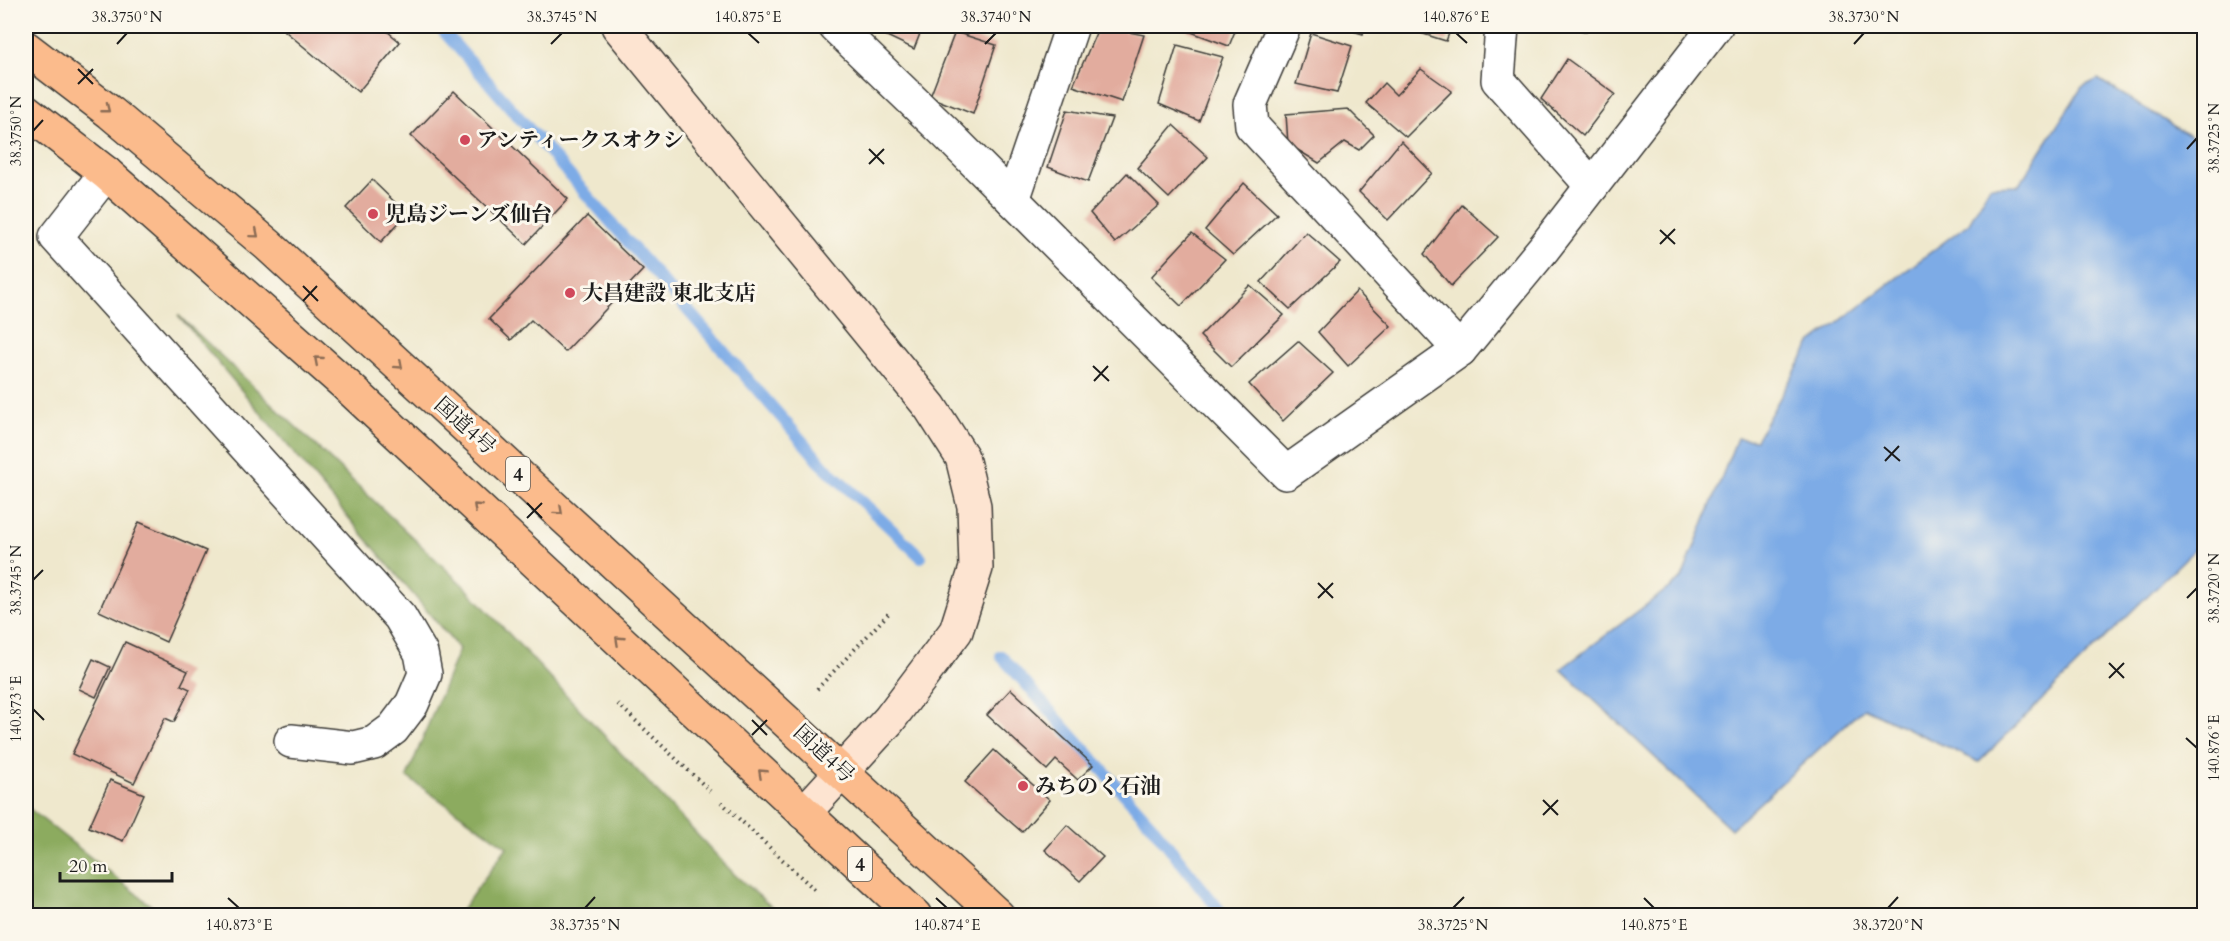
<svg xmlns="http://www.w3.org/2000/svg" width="2230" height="941" viewBox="0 0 2230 941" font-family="Cardo,'Noto Serif JP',serif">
<rect width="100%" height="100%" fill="#fbf7ec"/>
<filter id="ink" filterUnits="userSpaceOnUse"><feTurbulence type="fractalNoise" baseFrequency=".0167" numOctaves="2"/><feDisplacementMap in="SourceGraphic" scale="12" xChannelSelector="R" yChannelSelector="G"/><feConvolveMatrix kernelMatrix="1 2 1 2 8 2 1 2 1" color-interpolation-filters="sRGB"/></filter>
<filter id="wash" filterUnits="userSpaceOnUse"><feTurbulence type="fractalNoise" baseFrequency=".008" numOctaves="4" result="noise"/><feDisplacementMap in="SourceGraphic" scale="24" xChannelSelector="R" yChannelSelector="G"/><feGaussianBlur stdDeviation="1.35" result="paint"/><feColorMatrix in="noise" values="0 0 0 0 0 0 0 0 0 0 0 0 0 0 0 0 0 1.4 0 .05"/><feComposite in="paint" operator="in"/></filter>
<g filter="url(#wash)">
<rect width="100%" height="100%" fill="#efe8cd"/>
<!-- forest -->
<g fill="#8cab5f" stroke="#54643e" stroke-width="1.5">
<path d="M 178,315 L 468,590 L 735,875 L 781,915 L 458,915 L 507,847 L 407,777 L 459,649 Z"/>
<path d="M 26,806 L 163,915 L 26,915 Z"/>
</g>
<!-- water -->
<path fill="#7dabe6" stroke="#4c6481" stroke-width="1.5" d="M 2098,79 L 2204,145 L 2204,540 L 1979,762 L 1864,708 L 1731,829 L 1561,669 L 1682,578 L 1737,438 L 1756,440 L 1811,343 L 1969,223 L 1990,186 L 2019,185 L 2082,87 Z"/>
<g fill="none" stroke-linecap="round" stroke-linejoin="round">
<!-- stream -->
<g stroke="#7dabe6" stroke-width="12">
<path d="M 439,26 L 823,465 L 921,557"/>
<path d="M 1001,656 L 1149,822 L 1224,916"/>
</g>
</g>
<g id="blocks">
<!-- building -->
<g fill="#e2ac9e">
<path d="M 186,26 L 203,26 L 196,34 Z"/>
<path d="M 279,26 L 381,26 L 400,42 L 358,92 Z"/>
<path d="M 870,26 L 923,26 L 914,49 L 870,28 Z"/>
<path d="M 982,26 L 1002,26 L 998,33 Z"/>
<path d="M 1099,26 L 1144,35 L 1122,102 L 1073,86 Z"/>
<path d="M 1184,26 L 1237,26 L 1229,46 L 1183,29 Z"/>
<path d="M 1336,26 L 1365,26 L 1363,34 Z"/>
<path d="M 1398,26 L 1452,26 L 1446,41 Z"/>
<path d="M 1568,26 L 1588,26 L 1586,32 Z"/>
<path d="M 955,32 L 996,45 L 973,114 L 930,97 Z"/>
<path d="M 1311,33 L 1352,46 L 1337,93 L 1296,84 Z"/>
<path d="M 1177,45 L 1223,57 L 1199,121 L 1159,104 Z"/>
<path d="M 1567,59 L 1615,94 L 1583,136 L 1541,99 Z"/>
<path d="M 1421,69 L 1452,91 L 1406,137 L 1366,103 L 1384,83 L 1396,95 Z"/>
<path d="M 454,91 L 568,199 L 526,244 L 411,136 Z"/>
<path d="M 1348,109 L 1374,135 L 1359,150 L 1345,142 L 1319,163 L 1288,144 L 1286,114 Z"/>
<path d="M 1067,110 L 1112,118 L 1088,182 L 1048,167 Z"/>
<path d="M 1173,125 L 1208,157 L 1169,198 L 1137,168 Z"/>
<path d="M 1401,141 L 1432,173 L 1388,220 L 1359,192 Z"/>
<path d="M 1127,173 L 1159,205 L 1115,243 L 1090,213 Z"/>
<path d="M 372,180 L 407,214 L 381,242 L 346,208 Z"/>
<path d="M 1244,183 L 1277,214 L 1233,255 L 1205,230 Z"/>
<path d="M 1462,205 L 1498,237 L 1451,286 L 1424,254 Z"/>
<path d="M 587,216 L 643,270 L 565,352 L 531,320 L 511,340 L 489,319 Z"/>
<path d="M 1306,232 L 1340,262 L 1290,309 L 1261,282 Z"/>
<path d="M 1192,233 L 1225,259 L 1181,306 L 1151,277 Z"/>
<path d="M 1250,285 L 1284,315 L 1231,367 L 1200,336 Z"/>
<path d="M 1357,291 L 1391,326 L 1348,366 L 1318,332 Z"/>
<path d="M 1298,341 L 1333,373 L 1283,421 L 1249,384 Z"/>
<path d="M 139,522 L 206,551 L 166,642 L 99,611 Z"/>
<path d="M 125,642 L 188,671 L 181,685 L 190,689 L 174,722 L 165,718 L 134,783 L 72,754 Z"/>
<path d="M 93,659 L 110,667 L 96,697 L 79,689 Z"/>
<path d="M 1011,689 L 1093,765 L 1078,780 L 1056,760 L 1047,770 L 987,715 Z"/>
<path d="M 994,750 L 1050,800 L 1022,832 L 965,782 Z"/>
<path d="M 110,780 L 144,794 L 123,841 L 89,827 Z"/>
<path d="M 1067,825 L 1103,857 L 1080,881 L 1045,850 Z"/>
</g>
</g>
</g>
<g filter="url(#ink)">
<use href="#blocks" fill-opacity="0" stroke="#3c3b37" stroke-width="1.5"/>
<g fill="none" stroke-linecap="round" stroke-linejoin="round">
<defs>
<g id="street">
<path d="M 835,26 L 946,133 L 1286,473 L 1460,350 L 1544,248 L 1716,26"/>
<path d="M 1284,26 L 1250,104 L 1252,126 L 1460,350"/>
<path d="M 1502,26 L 1498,80 L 1592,186"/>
<path d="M 106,173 L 56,237 L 400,617 L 421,653 L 425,674 L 412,704 L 393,729 L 374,743 L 353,748 L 291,741"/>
<path d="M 1013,200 L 1072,26"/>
</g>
<path id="secondary" d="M 618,26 L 930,407 L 962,457 L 974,506 L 976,568 L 956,631 L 889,720 L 804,813"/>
<g id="highway">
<path d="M 26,48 L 111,113 L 268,245 L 998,916"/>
<path d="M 26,111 L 106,173 L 346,385 L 915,916"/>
</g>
</defs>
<!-- street casing -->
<use href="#street" stroke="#3c3b37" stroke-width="36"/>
<!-- secondary casing -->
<use href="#secondary" stroke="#3c3b37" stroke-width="36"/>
<!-- highway casing -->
<use href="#highway" stroke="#3c3b37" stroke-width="36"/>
<!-- path -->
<g stroke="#3c3b37" stroke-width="4" stroke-dasharray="1.5 4.5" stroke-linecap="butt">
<path d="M 817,689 L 890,612"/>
<path d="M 618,704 L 710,791"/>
<path d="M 721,802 L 816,891"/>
</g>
<!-- street -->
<use href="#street" stroke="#fff" stroke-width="33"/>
<!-- secondary -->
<use href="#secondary" stroke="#fde4d1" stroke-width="33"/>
<!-- highway -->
<use href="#highway" stroke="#fbbb8c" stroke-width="33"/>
</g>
<!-- one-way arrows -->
<defs><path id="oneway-chevron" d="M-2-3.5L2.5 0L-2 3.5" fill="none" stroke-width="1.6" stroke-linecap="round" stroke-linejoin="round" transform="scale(1.5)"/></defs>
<g stroke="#8c6c54">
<use href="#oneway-chevron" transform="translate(106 109) rotate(38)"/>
<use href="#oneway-chevron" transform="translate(255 234) rotate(40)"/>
<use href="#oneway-chevron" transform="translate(318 360) rotate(-139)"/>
<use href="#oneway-chevron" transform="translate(399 365) rotate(42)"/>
<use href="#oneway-chevron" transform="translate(477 507) rotate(-137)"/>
<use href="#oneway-chevron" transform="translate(559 511) rotate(42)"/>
<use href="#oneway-chevron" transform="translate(619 640) rotate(-137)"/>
<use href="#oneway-chevron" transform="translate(762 773) rotate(-137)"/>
</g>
</g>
<!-- ticks -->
<path fill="none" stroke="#1c1c1c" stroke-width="2" d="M 748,33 L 759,43M 1456,33 L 1467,43M 117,44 L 127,33M 551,44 L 562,33M 985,44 L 996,33M 1854,44 L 1864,33M 78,69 L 93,84M 78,84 L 93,69M 33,131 L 43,120M 869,149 L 884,164M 2187,149 L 2197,138M 869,164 L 884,149M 1660,230 L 1675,244M 1660,244 L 1675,229M 303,286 L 318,301M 303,301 L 317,286M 1093,366 L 1109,381M 1094,381 L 1108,366M 1884,447 L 1900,461M 1885,461 L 1899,446M 527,503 L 542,518M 527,518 L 542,503M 33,580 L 43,570M 1318,583 L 1333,598M 1318,598 L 1333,583M 2187,598 L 2197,588M 2109,663 L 2124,678M 2109,678 L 2124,663M 33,709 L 44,720M 752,720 L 767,735M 752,735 L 767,720M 2186,738 L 2197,748M 1543,800 L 1558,815M 1543,815 L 1558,800M 228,898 L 239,908M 936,898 L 947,908M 1644,898 L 1654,908M 585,908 L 595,897M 1453,908 L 1464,897M 1888,908 L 1898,897"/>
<!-- markers -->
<g fill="#d1495b" stroke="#fbf7ec" stroke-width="2">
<circle cx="465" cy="140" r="6"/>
<circle cx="373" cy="214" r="6"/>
<circle cx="570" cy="293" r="6"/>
<circle cx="1023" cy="786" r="6"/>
</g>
<g text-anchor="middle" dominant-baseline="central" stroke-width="6" stroke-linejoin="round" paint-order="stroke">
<!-- shield labels -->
<g fill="#fbf7ec" stroke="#5f5e5a" stroke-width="1.5">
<rect x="506" y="457" width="24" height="34" rx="4.5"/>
<rect x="848" y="847" width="24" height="34" rx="4.5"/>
</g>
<g font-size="20" font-weight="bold" fill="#1c1c1c">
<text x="518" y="474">4</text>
<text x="860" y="864">4</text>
</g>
<!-- poi labels -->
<g font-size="21" font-weight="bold" fill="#1c1c1c" stroke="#fbf7ec" text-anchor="start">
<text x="477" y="140">アンティークスオクシ</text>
<text x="385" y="214">児島ジーンズ仙台</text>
<text x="582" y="293">大昌建設 東北支店</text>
<text x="1035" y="786">みちのく石油</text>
</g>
<!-- street labels -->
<g font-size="21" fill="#1c1c1c" stroke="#fbf7ec">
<text transform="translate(465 426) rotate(42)">国道4号</text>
<text transform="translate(824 754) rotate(43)">国道4号</text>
</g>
</g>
<!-- margin -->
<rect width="2230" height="941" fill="none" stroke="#fbf7ec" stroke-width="66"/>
<!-- scale -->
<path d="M60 872v9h112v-9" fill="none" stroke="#1c1c1c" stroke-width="3"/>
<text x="69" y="872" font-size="18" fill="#1c1c1c" stroke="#fbf7ec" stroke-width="4.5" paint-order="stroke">20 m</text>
<rect x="33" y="33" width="2164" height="875" fill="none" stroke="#1c1c1c" stroke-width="2"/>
<g font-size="15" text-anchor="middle" fill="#1c1c1c">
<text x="127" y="22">38.3750°N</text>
<text x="562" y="22">38.3745°N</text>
<text x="748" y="22">140.875°E</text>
<text x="996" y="22">38.3740°N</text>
<text x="1456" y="22">140.876°E</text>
<text x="1864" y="22">38.3730°N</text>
<text transform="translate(16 131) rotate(-90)" y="5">38.3750°N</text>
<text transform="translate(2214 138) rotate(-90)" y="5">38.3725°N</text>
<text transform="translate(16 580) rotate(-90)" y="5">38.3745°N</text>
<text transform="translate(2214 588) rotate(-90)" y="5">38.3720°N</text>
<text transform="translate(16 709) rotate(-90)" y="5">140.873°E</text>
<text transform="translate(2214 748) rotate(-90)" y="5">140.876°E</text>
<text x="239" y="930">140.873°E</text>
<text x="585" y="930">38.3735°N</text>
<text x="947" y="930">140.874°E</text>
<text x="1453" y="930">38.3725°N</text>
<text x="1654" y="930">140.875°E</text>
<text x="1888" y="930">38.3720°N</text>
</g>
</svg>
